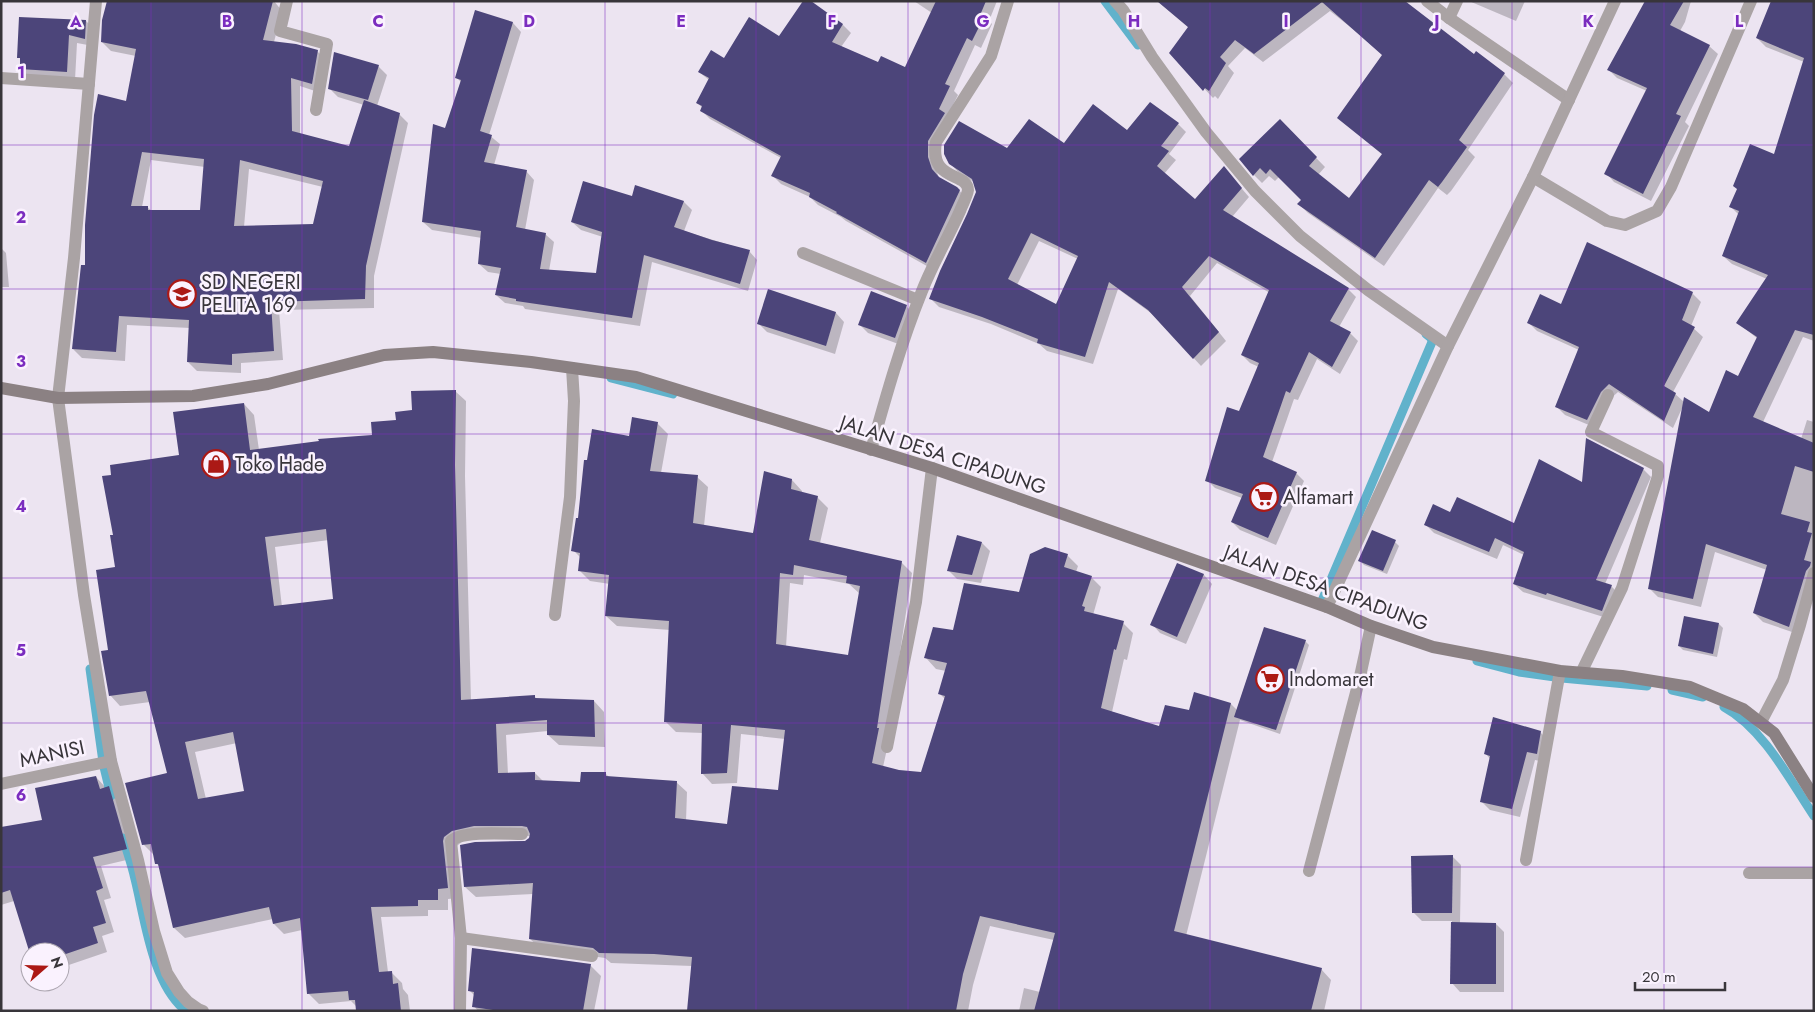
<svg xmlns="http://www.w3.org/2000/svg" width="1815" height="1012" viewBox="0 0 1815 1012" font-family="Jost,sans-serif">
<rect width="100%" height="100%" fill="#ece4f1"/>
<!-- shadow -->
<g fill="#0003" fill-rule="evenodd">
<path d="M 196,1 L 274,1 L 282,11 L 274,42 L 317,51 L 326,60 L 321,93 L 300,86 L 300,135 L 350,148 L 364,105 L 338,97 L 329,88 L 378,66 L 387,75 L 377,106 L 399,114 L 408,123 L 374,276 L 374,308 L 279,310 L 283,360 L 241,363 L 241,373 L 197,371 L 188,362 L 190,328 L 127,325 L 125,361 L 82,358 L 73,349 L 127,102 L 136,56 L 111,51 L 102,42 ZM 151,160 L 205,167 L 202,211 L 152,211 L 147,207 L 142,207 ZM 249,169 L 323,187 L 314,226 L 244,227 Z"/>
<path d="M 809,1 L 843,25 L 851,33 L 841,47 L 879,63 L 906,69 L 932,13 L 914,1 L 997,1 L 989,21 L 992,24 L 981,48 L 975,45 L 954,91 L 958,95 L 947,117 L 936,150 L 935,166 L 939,178 L 957,188 L 965,197 L 934,270 L 846,221 L 841,217 L 818,205 L 810,197 L 781,184 L 773,176 L 781,158 L 710,119 L 702,111 L 703,108 L 697,103 L 709,80 L 699,72 L 780,38 Z"/>
<path d="M 1157,1 L 1403,1 L 1474,56 L 1504,74 L 1513,83 L 1468,150 L 1475,157 L 1451,191 L 1447,195 L 1438,188 L 1384,266 L 1308,213 L 1299,204 L 1302,200 L 1279,177 L 1275,181 L 1269,176 L 1262,183 L 1254,175 L 1280,121 L 1325,167 L 1318,175 L 1349,200 L 1383,155 L 1338,118 L 1383,55 L 1354,30 L 1330,11 L 1263,62 L 1245,48 L 1228,66 L 1234,73 L 1218,99 L 1215,96 L 1213,98 L 1171,53 L 1189,28 Z"/>
<path d="M 1469,1 L 1525,1 L 1516,21 Z"/>
<path d="M 1646,1 L 1691,1 L 1685,22 L 1680,31 L 1709,46 L 1718,54 L 1685,122 L 1689,126 L 1651,201 L 1614,182 L 1606,173 L 1647,91 L 1617,78 L 1609,70 Z"/>
<path d="M 1814,1 L 1814,341 L 1803,337 L 1763,422 L 1801,439 L 1807,420 L 1814,422 L 1814,582 L 1798,634 L 1763,622 L 1754,613 L 1767,570 L 1715,552 L 1701,607 L 1658,597 L 1649,588 L 1683,406 L 1673,428 L 1618,392 L 1609,400 L 1596,428 L 1565,415 L 1557,407 L 1579,350 L 1537,331 L 1529,323 L 1562,306 L 1692,293 L 1701,302 L 1691,326 L 1703,337 L 1673,392 L 1684,402 L 1710,414 L 1738,377 L 1758,339 L 1738,323 L 1767,279 L 1732,264 L 1723,256 L 1739,215 L 1731,207 L 1774,156 L 1804,62 L 1766,47 L 1757,38 Z"/>
<path d="M 476,12 L 513,23 L 521,32 L 489,135 L 500,144 L 494,165 L 526,171 L 534,180 L 525,230 L 545,234 L 554,242 L 549,271 L 597,274 L 603,237 L 581,230 L 572,222 L 633,198 L 636,186 L 684,202 L 692,210 L 684,231 L 749,251 L 757,260 L 748,291 L 652,262 L 640,326 L 525,309 L 523,306 L 505,303 L 496,295 L 501,274 L 488,272 L 479,264 L 482,238 L 432,230 L 423,222 L 446,130 L 462,83 L 457,78 Z"/>
<path d="M 86,21 L 94,29 L 93,46 L 77,43 L 75,80 L 30,78 L 21,69 L 21,60 L 19,57 Z"/>
<path d="M 1178,124 L 1186,132 L 1169,154 L 1176,160 L 1164,174 L 1195,201 L 1231,176 L 1249,197 L 1232,217 L 1348,289 L 1356,297 L 1339,327 L 1350,333 L 1358,341 L 1340,374 L 1317,359 L 1298,400 L 1294,399 L 1272,462 L 1296,473 L 1304,481 L 1276,545 L 1240,530 L 1232,522 L 1242,498 L 1215,488 L 1207,480 L 1240,413 L 1259,367 L 1250,363 L 1242,355 L 1270,293 L 1217,263 L 1190,296 L 1226,341 L 1201,366 L 1155,316 L 1118,289 L 1093,364 L 1047,351 L 1039,344 L 991,324 L 939,307 L 931,299 L 977,192 L 974,182 L 958,172 L 950,163 L 1008,150 L 1064,145 L 1127,132 ZM 1039,241 L 1078,259 L 1057,306 L 1017,285 Z"/>
<path d="M 1,248 L 6,253 L 9,287 L 1,287 Z"/>
<path d="M 768,291 L 836,313 L 844,322 L 835,354 L 767,332 L 758,323 Z"/>
<path d="M 906,306 L 915,315 L 904,346 L 868,333 L 859,324 Z"/>
<path d="M 455,391 L 466,401 L 465,476 L 471,701 L 534,696 L 538,700 L 594,701 L 604,712 L 605,747 L 559,745 L 548,735 L 548,731 L 506,735 L 508,774 L 535,773 L 544,782 L 582,783 L 605,773 L 610,778 L 676,782 L 687,792 L 686,821 L 728,825 L 779,792 L 785,739 L 741,734 L 737,783 L 712,784 L 702,773 L 703,733 L 676,732 L 666,722 L 670,630 L 617,626 L 606,616 L 610,584 L 590,581 L 580,571 L 581,558 L 573,550 L 589,462 L 657,423 L 668,434 L 661,473 L 697,477 L 708,487 L 704,526 L 754,534 L 792,480 L 802,491 L 802,493 L 817,497 L 828,508 L 820,543 L 901,562 L 912,573 L 887,738 L 889,740 L 883,767 L 899,771 L 922,773 L 945,699 L 940,694 L 946,671 L 936,669 L 926,658 L 954,632 L 1020,593 L 1067,555 L 1078,566 L 1076,572 L 1091,577 L 1101,587 L 1093,615 L 1123,623 L 1133,633 L 1127,660 L 1124,659 L 1112,712 L 1160,727 L 1190,711 L 1195,694 L 1231,704 L 1238,711 L 1305,641 L 1309,645 L 1280,734 L 1240,720 L 1186,936 L 1321,969 L 1331,980 L 1324,1011 L 1019,1011 L 1024,988 L 1040,992 L 1054,940 L 990,926 L 973,985 L 968,1011 L 688,1011 L 692,966 L 611,963 L 605,958 L 541,949 L 530,939 L 533,894 L 476,897 L 465,887 L 530,838 L 530,836 L 496,835 L 463,841 L 453,849 L 458,898 L 448,899 L 448,910 L 428,910 L 428,916 L 381,917 L 388,972 L 391,972 L 402,983 L 403,989 L 408,995 L 410,1011 L 357,1011 L 357,1007 L 351,1001 L 319,1004 L 308,993 L 302,930 L 284,934 L 274,924 L 273,919 L 185,938 L 174,928 L 160,867 L 157,864 L 155,856 L 144,845 L 169,774 L 150,702 L 120,706 L 110,695 L 109,651 L 116,568 L 112,476 L 181,456 L 244,404 L 254,415 L 259,450 L 374,436 L 413,411 ZM 329,540 L 334,600 L 282,607 L 275,547 ZM 804,575 L 849,584 L 860,594 L 849,657 L 786,647 L 790,583 L 803,585 ZM 237,743 L 245,792 L 206,799 L 195,752 Z"/>
<path d="M 1643,469 L 1651,477 L 1605,584 L 1611,586 L 1619,594 L 1610,619 L 1523,592 L 1514,584 L 1524,555 L 1503,545 L 1497,559 L 1434,533 L 1426,525 L 1451,513 L 1515,524 L 1583,484 Z"/>
<path d="M 1395,542 L 1399,546 L 1387,574 L 1364,565 L 1360,561 Z"/>
<path d="M 982,543 L 990,551 L 981,583 L 957,579 L 949,571 Z"/>
<path d="M 1177,564 L 1204,575 L 1212,584 L 1186,644 L 1160,633 L 1152,624 Z"/>
<path d="M 1719,624 L 1723,628 L 1717,657 L 1683,650 L 1679,646 Z"/>
<path d="M 1540,732 L 1549,741 L 1545,762 L 1535,760 L 1520,817 L 1490,810 L 1481,801 L 1490,759 L 1486,754 Z"/>
<path d="M 96,777 L 106,788 L 109,788 L 118,797 L 135,858 L 101,866 L 111,898 L 104,900 L 114,932 L 102,936 L 107,952 L 60,968 L 60,952 L 31,952 L 14,901 L 1,905 L 1,829 L 43,821 Z"/>
<path d="M 1452,856 L 1461,865 L 1460,923 L 1496,924 L 1504,932 L 1504,992 L 1460,992 L 1452,983 L 1452,921 L 1422,921 L 1413,912 Z"/>
<path d="M 590,965 L 601,976 L 594,1011 L 478,1011 L 474,1006 L 475,996 L 470,991 Z"/>
</g>
<g fill="none" stroke-linecap="round" stroke-linejoin="round">
<!-- stream -->
<g stroke="#61b2cb" stroke-width="9">
<path d="M 1105,1 L 1138,45"/>
<path d="M 611,378 L 673,394"/>
<path d="M 1321,603 L 1432,342 L 1431,338 L 1426,334"/>
<path d="M 1477,661 L 1519,672 L 1555,677"/>
<path d="M 90,669 L 103,762"/>
<path d="M 1562,678 L 1647,686"/>
<path d="M 1672,690 L 1703,697"/>
<path d="M 1724,707 C 1763,728 1790,780 1814,816"/>
<path d="M 103,763 L 111,796"/>
<path d="M 123,838 C 127,851 132,865 135,879 C 145,919 152,984 186,1011"/>
</g>
</g>
<!-- building -->
<g fill="#4c457a" fill-rule="evenodd">
<path d="M 107,1 L 273,1 L 263,40 L 296,44 L 318,50 L 312,84 L 291,78 L 292,131 L 349,146 L 364,100 L 400,113 L 366,266 L 365,299 L 271,302 L 274,351 L 232,354 L 232,365 L 187,362 L 189,320 L 119,316 L 116,352 L 72,349 L 81,265 L 85,265 L 85,225 L 94,115 L 98,94 L 126,101 L 136,49 L 101,42 L 102,20 ZM 142,152 L 204,159 L 200,210 L 148,210 L 148,206 L 131,206 ZM 240,160 L 323,181 L 313,224 L 234,226 Z"/>
<path d="M 803,1 L 811,1 L 843,24 L 832,42 L 878,62 L 881,56 L 905,67 L 936,1 L 986,1 L 981,13 L 985,15 L 972,41 L 967,38 L 945,84 L 950,86 L 939,109 L 945,113 L 928,141 L 928,157 L 932,169 L 939,177 L 957,187 L 960,190 L 926,263 L 836,213 L 837,212 L 809,197 L 810,193 L 771,176 L 781,156 L 700,111 L 702,106 L 696,103 L 709,78 L 698,72 L 711,50 L 724,58 L 749,17 L 779,36 Z"/>
<path d="M 1157,1 L 1405,1 L 1474,54 L 1476,51 L 1505,73 L 1459,140 L 1467,147 L 1442,182 L 1438,187 L 1429,180 L 1375,258 L 1297,204 L 1301,200 L 1270,169 L 1266,174 L 1260,168 L 1253,176 L 1239,159 L 1280,119 L 1317,157 L 1309,166 L 1349,198 L 1382,154 L 1337,118 L 1382,55 L 1322,2 L 1254,54 L 1235,40 L 1220,57 L 1226,63 L 1209,91 L 1205,88 L 1203,91 L 1169,53 L 1188,27 Z"/>
<path d="M 1645,1 L 1684,1 L 1670,25 L 1710,45 L 1676,114 L 1681,116 L 1643,194 L 1604,174 L 1647,88 L 1607,70 Z"/>
<path d="M 1771,1 L 1814,1 L 1814,335 L 1795,330 L 1753,417 L 1814,443 L 1814,472 L 1795,466 L 1781,514 L 1810,522 L 1807,532 L 1812,533 L 1804,560 L 1811,562 L 1810,566 L 1806,571 L 1789,627 L 1753,613 L 1767,565 L 1706,544 L 1693,599 L 1648,589 L 1684,397 L 1709,412 L 1726,370 L 1738,376 L 1757,337 L 1736,323 L 1768,275 L 1722,256 L 1739,211 L 1729,207 L 1737,189 L 1733,186 L 1750,144 L 1774,154 L 1804,58 L 1756,38 Z"/>
<path d="M 475,10 L 513,22 L 480,131 L 492,135 L 484,162 L 527,170 L 516,227 L 546,233 L 540,269 L 596,273 L 602,232 L 571,222 L 583,181 L 632,196 L 635,185 L 684,201 L 674,227 L 712,240 L 750,250 L 740,284 L 644,255 L 632,318 L 516,301 L 516,299 L 495,295 L 501,268 L 478,264 L 481,231 L 422,222 L 433,124 L 445,128 L 461,80 L 455,78 Z"/>
<path d="M 19,17 L 86,20 L 85,39 L 69,35 L 67,72 L 20,69 L 20,58 L 17,58 Z"/>
<path d="M 334,52 L 379,65 L 368,100 L 328,89 Z"/>
<path d="M 1150,102 L 1179,123 L 1161,146 L 1169,151 L 1157,166 L 1195,199 L 1224,166 L 1242,188 L 1223,210 L 1349,288 L 1330,321 L 1351,332 L 1332,367 L 1309,352 L 1290,393 L 1286,391 L 1263,457 L 1297,472 L 1268,538 L 1231,522 L 1243,494 L 1205,481 L 1227,407 L 1239,411 L 1259,363 L 1241,355 L 1269,290 L 1209,256 L 1182,287 L 1219,332 L 1193,359 L 1148,310 L 1109,282 L 1085,357 L 1037,343 L 1038,339 L 982,317 L 929,299 L 940,271 L 967,214 L 976,192 L 972,179 L 949,164 L 944,154 L 944,145 L 959,121 L 1007,148 L 1029,119 L 1064,143 L 1093,104 L 1127,130 ZM 1031,233 L 1078,256 L 1056,304 L 1008,279 Z"/>
<path d="M 1587,242 L 1693,292 L 1682,320 L 1695,327 L 1664,386 L 1676,393 L 1664,421 L 1609,384 L 1601,392 L 1587,420 L 1555,407 L 1579,347 L 1527,323 L 1540,294 L 1561,304 Z"/>
<path d="M 768,289 L 836,312 L 826,346 L 757,324 Z"/>
<path d="M 871,291 L 907,305 L 895,338 L 858,325 Z"/>
<path d="M 456,390 L 455,465 L 461,700 L 535,695 L 535,698 L 594,700 L 595,737 L 547,735 L 547,720 L 496,724 L 498,773 L 535,772 L 535,780 L 580,782 L 581,772 L 606,772 L 606,776 L 677,781 L 675,818 L 727,824 L 732,786 L 778,790 L 785,730 L 731,725 L 727,773 L 701,774 L 702,724 L 664,722 L 669,621 L 605,616 L 609,575 L 578,571 L 580,553 L 571,551 L 576,518 L 578,518 L 584,460 L 587,460 L 592,429 L 629,436 L 632,417 L 658,422 L 650,471 L 698,475 L 693,523 L 753,533 L 764,471 L 792,479 L 791,489 L 818,496 L 809,540 L 902,561 L 877,728 L 879,728 L 872,763 L 899,770 L 921,772 L 945,696 L 938,694 L 947,663 L 924,658 L 933,627 L 953,630 L 964,583 L 1019,592 L 1030,554 L 1045,547 L 1068,554 L 1064,567 L 1092,576 L 1082,606 L 1085,607 L 1084,611 L 1124,621 L 1116,650 L 1114,649 L 1101,708 L 1159,726 L 1165,705 L 1189,710 L 1194,692 L 1231,703 L 1174,931 L 1322,968 L 1311,1011 L 1034,1011 L 1055,933 L 980,916 L 963,974 L 956,1011 L 687,1011 L 692,957 L 654,954 L 599,953 L 593,948 L 529,939 L 533,883 L 464,887 L 460,845 L 475,842 L 525,841 L 529,838 L 530,834 L 527,827 L 522,826 L 474,826 L 452,831 L 444,837 L 443,841 L 448,888 L 438,889 L 438,900 L 418,900 L 418,906 L 371,907 L 379,972 L 392,971 L 393,984 L 398,983 L 401,1011 L 356,1011 L 355,1000 L 349,1000 L 348,991 L 307,994 L 300,918 L 273,924 L 269,907 L 173,928 L 158,864 L 155,864 L 151,844 L 142,845 L 125,783 L 167,773 L 146,691 L 109,696 L 101,651 L 108,650 L 96,570 L 115,567 L 110,535 L 113,535 L 102,476 L 111,475 L 110,465 L 179,455 L 173,412 L 244,403 L 250,450 L 319,441 L 318,439 L 372,435 L 371,422 L 396,420 L 395,412 L 412,410 L 411,391 ZM 326,529 L 333,599 L 274,606 L 265,537 ZM 794,565 L 847,576 L 846,583 L 860,586 L 848,655 L 776,644 L 780,573 L 793,575 ZM 233,732 L 244,791 L 198,799 L 185,742 Z"/>
<path d="M 1586,438 L 1644,468 L 1596,580 L 1612,585 L 1602,611 L 1547,593 L 1546,595 L 1513,584 L 1524,552 L 1495,538 L 1489,552 L 1424,525 L 1433,504 L 1450,512 L 1457,497 L 1514,523 L 1539,459 L 1582,482 Z"/>
<path d="M 1372,530 L 1396,540 L 1383,571 L 1358,561 Z"/>
<path d="M 957,535 L 982,542 L 972,575 L 947,571 Z"/>
<path d="M 1177,563 L 1204,574 L 1177,637 L 1150,625 Z"/>
<path d="M 1684,616 L 1719,623 L 1713,654 L 1678,646 Z"/>
<path d="M 1264,627 L 1306,640 L 1276,730 L 1234,717 Z"/>
<path d="M 1493,717 L 1541,731 L 1537,754 L 1527,752 L 1512,809 L 1480,802 L 1490,756 L 1484,754 Z"/>
<path d="M 96,776 L 100,789 L 109,786 L 127,849 L 93,857 L 103,888 L 96,891 L 106,923 L 93,927 L 98,943 L 60,956 L 60,952 L 30,952 L 30,954 L 10,890 L 1,893 L 1,827 L 42,820 L 35,788 Z"/>
<path d="M 1453,855 L 1452,913 L 1412,913 L 1411,856 Z"/>
<path d="M 1451,922 L 1496,923 L 1496,984 L 1450,984 Z"/>
<path d="M 472,948 L 591,964 L 583,1011 L 500,1011 L 472,1007 L 474,992 L 468,991 Z"/>
</g>
<g fill="none" stroke-linecap="round" stroke-linejoin="round">
<!-- lane -->
<path stroke="#aaa3a4" stroke-width="12" d="M 1526,860 L 1560,671"/>
<!-- street -->
<g stroke="#aaa3a4" stroke-width="12">
<path d="M 96,1 L 74,258 L 58,398 L 84,595 L 111,761 L 138,860 L 154,931 L 167,973 L 179,992 L 188,1002 L 198,1009 L 203,1011"/>
<path d="M 287,1 L 280,31 L 327,44 L 316,110"/>
<path d="M 1115,1 L 1123,10 L 1152,57 L 1206,132 L 1255,191 L 1300,236 L 1368,290 L 1448,346"/>
<path d="M 1427,1 L 1449,18 L 1569,100"/>
<path d="M 1449,18 L 1457,1"/>
<path d="M 1,78 L 89,84"/>
<path d="M 1533,177 L 1607,221 L 1625,225 L 1657,211 L 1671,187 L 1751,1"/>
<path d="M 803,253 L 918,300"/>
<path d="M 871,450 C 886,396 901,343 922,291 C 933,263 948,238 960,211 C 962,205 967,197 968,190 C 968,172 929,182 936,142 L 991,56 L 1008,1"/>
<path d="M 1327,607 L 1448,346 L 1533,177 L 1615,1"/>
<path d="M 555,615 L 570,497 L 574,401 L 572,368"/>
<path d="M 1581,673 L 1622,588 L 1658,476 L 1658,466 L 1591,432 L 1608,395"/>
<path d="M 1761,722 L 1783,680 L 1800,625 L 1814,573"/>
<path d="M 887,747 L 916,602 L 932,468"/>
<path d="M 1,784 L 111,761"/>
<path d="M 1309,871 L 1359,681 L 1371,626"/>
<path d="M 1749,873 L 1814,873"/>
<path d="M 461,938 L 592,956"/>
<path d="M 460,1011 L 461,938 L 451,841 C 462,830 506,834 522,834"/>
</g>
<!-- secondary -->
<path stroke="#8b8183" stroke-width="12" d="M 1,388 L 58,398 L 193,396 L 268,384 L 384,355 L 433,352 L 531,362 L 636,377 L 932,468 L 1327,607 L 1371,626 L 1433,647 L 1560,671 L 1622,676 L 1690,687 L 1743,709 L 1774,733 L 1814,797"/>
</g>
<!-- grid -->
<path fill="none" stroke="#7b2cbf" stroke-width="1" stroke-opacity="0.55" d="M 151,1 L 151,1011M 302,1 L 302,1011M 454,1 L 454,1011M 605,1 L 605,1011M 756,1 L 756,1011M 908,1 L 908,1011M 1059,1 L 1059,1011M 1210,1 L 1210,1011M 1361,1 L 1361,1011M 1512,1 L 1512,1011M 1664,1 L 1664,1011M 1,145 L 1814,145M 1,289 L 1814,289M 1,434 L 1814,434M 1,578 L 1814,578M 1,723 L 1814,723M 1,867 L 1814,867"/>
<!-- icons -->
<defs>
<symbol id="school-ring" viewBox="-11 -11 22 22"><circle r="9.5" fill="#faf2fe" stroke="#ab1915" stroke-width="1.5"/><path d="M0-5L7-2L0 1L-7-2ZM-4 1L0 2.5L4 1V4Q0 6-4 4Z" fill="#ab1915"/></symbol>
<symbol id="shop-ring" viewBox="-11 -11 22 22"><circle r="9.5" fill="#faf2fe" stroke="#ab1915" stroke-width="1.5"/><path d="M-5-2.5h2.3a2.7 3.5 0 0 1 5.4 0H5L5.5 6h-11ZM-1.5-2.5h3a1.5 2.3 0 0 0-3 0Z" fill="#ab1915"/></symbol>
<symbol id="supermarket-ring" viewBox="-11 -11 22 22"><circle r="9.5" fill="#faf2fe" stroke="#ab1915" stroke-width="1.5"/><path d="M-6-5.5h2.5l.6 2H6L4.5 2H-2.5L-4.4-4H-6ZM-1.5 3.2a1.3 1.3 0 1 0 .1 0ZM3 3.2a1.3 1.3 0 1 0 .1 0Z" fill="#ab1915"/></symbol>
</defs>
<g fill-rule="evenodd">
<use href="#school-ring" x="166" y="278" width="32" height="32"/>
<use href="#shop-ring" x="200" y="448" width="32" height="32"/>
<use href="#supermarket-ring" x="1248" y="481" width="32" height="32"/>
<use href="#supermarket-ring" x="1254" y="663" width="32" height="32"/>
</g>
<g text-anchor="middle" dominant-baseline="central" stroke-width="5" stroke-linejoin="round" paint-order="stroke">
<!-- poi labels -->
<g font-size="20" fill="#38353a" stroke="#faf2fe" text-anchor="start">
<text x="201" y="282">SD NEGERI<tspan x="201" dy="23">PELITA 169</tspan></text>
<text x="235" y="464">Toko Hade</text>
<text x="1283" y="497">Alfamart</text>
<text x="1289" y="679">Indomaret</text>
</g>
<!-- street labels -->
<g font-size="20" fill="#38353a" stroke="#faf2fe">
<text transform="translate(943 455) rotate(18)">JALAN DESA CIPADUNG</text>
<text transform="translate(1326 588) rotate(20)">JALAN DESA CIPADUNG</text>
<text transform="translate(52 754) rotate(-12)">MANISI</text>
</g>
</g>
<g font-size="16" text-anchor="middle" font-weight="bold" fill="#7b2cbf" stroke="#faf2fe" stroke-width="5" stroke-linejoin="round" paint-order="stroke">
<text x="76" y="27">A</text>
<text x="227" y="27">B</text>
<text x="378" y="27">C</text>
<text x="529" y="27">D</text>
<text x="681" y="27">E</text>
<text x="832" y="27">F</text>
<text x="983" y="27">G</text>
<text x="1134" y="27">H</text>
<text x="1286" y="27">I</text>
<text x="1437" y="27">J</text>
<text x="1588" y="27">K</text>
<text x="1739" y="27">L</text>
<text x="21" y="78">1</text>
<text x="21" y="223">2</text>
<text x="21" y="367">3</text>
<text x="21" y="512">4</text>
<text x="21" y="656">5</text>
<text x="21" y="801">6</text>
</g>
<!-- border -->
<rect width="1815" height="1012" fill="none" stroke="#38353a" stroke-width="5"/>
<!-- north arrow -->
<g transform="translate(45 967) rotate(70)"><circle r="24" fill="#faf2fe" stroke="#aca6b0"/>
<path d="M0-4L9 19L0 12L-9 19Z" fill="#ab1915"/>
<text y="-8" font-size="14" font-weight="bold" text-anchor="middle" fill="#38353a">N</text>
</g>
<!-- scale -->
<path d="M1635 982v8h90v-8" fill="none" stroke="#38353a" stroke-width="2.5"/>
<text x="1642" y="982" font-size="15" fill="#38353a" stroke="#faf2fe" stroke-width="4" paint-order="stroke">20 m</text>
</svg>
